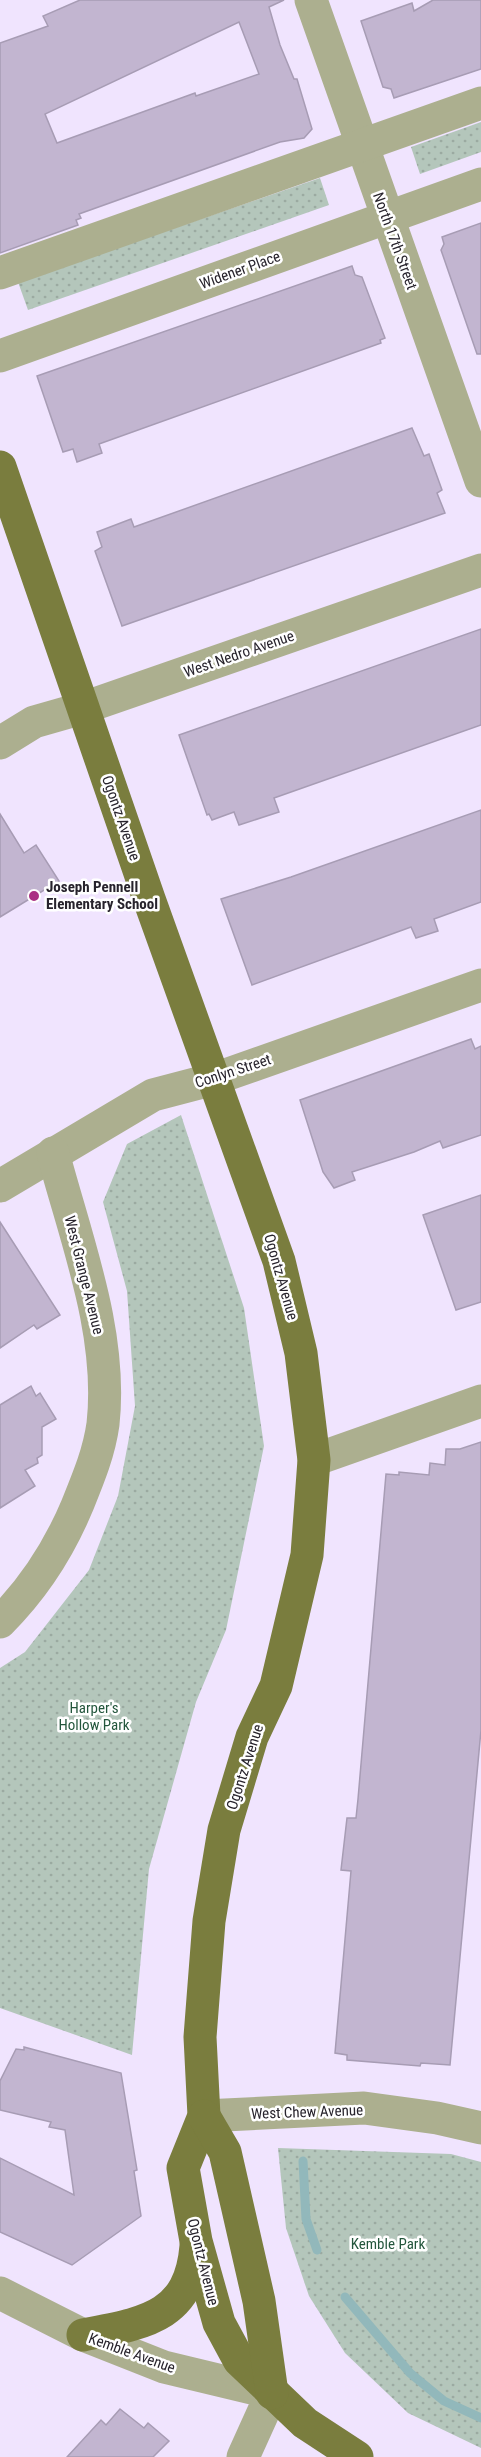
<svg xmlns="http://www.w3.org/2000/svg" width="481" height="2457" viewBox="0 0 481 2457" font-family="'Roboto Condensed',sans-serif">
<defs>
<pattern id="grass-dots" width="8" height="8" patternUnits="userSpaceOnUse" patternTransform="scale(1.5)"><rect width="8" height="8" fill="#b4c6bb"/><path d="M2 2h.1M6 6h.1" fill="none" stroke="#9baaa1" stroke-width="1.8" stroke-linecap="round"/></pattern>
</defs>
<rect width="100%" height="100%" fill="#f0e4fe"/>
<!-- grass -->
<g fill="url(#grass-dots)">
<path d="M 481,122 L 481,152 L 420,174 L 411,147 Z"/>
<path d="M 320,178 L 329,205 L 28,310 L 18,282 Z"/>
<path d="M 181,1115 L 244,1308 L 264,1446 L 226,1630 L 196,1702 L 149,1869 L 132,2055 L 0,2008 L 0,1668 L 25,1652 L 89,1570 L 118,1496 L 135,1406 L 127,1291 L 103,1202 L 127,1144 Z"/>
<path d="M 278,2148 L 451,2154 L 481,2162 L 481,2448 L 408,2413 L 345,2353 L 309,2296 L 286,2228 Z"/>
</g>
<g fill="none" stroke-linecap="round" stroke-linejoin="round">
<!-- stream -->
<g stroke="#92b8bb" stroke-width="9">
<path d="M 303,2161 L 306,2219 L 317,2250"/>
<path d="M 345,2297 L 410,2373 L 444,2401 L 481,2418"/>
</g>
</g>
<!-- building -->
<g fill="#c2b5d0" stroke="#a79cb4" stroke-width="1.5" fill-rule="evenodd">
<path d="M 80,0 L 284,0 L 269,7 L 280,45 L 294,79 L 297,79 L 312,129 L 304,138 L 280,142 L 79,214 L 81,218 L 76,220 L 78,225 L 0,253 L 0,43 L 48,26 L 43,16 ZM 239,22 L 259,74 L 196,96 L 195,93 L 57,143 L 45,114 Z"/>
<path d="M 433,0 L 481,0 L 481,69 L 394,98 L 391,89 L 383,87 L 361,21 L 412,3 L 414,11 Z"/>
<path d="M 481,223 L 481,354 L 477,354 L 441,250 L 444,244 L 442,237 Z"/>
<path d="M 352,266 L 355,275 L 362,277 L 385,338 L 380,340 L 381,343 L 99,444 L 102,453 L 77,462 L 73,449 L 63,452 L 37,376 Z"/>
<path d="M 412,428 L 424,456 L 429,454 L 442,490 L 437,493 L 445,513 L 122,626 L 95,551 L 102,547 L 97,532 L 131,519 L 134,527 Z"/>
<path d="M 481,629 L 481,725 L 274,798 L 279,812 L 239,825 L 234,812 L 212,820 L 209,814 L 207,815 L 179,735 Z"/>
<path d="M 481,810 L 481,902 L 434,919 L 438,931 L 416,938 L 411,927 L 252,985 L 221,899 L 291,877 Z"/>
<path d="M 0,814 L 24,853 L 36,845 L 59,881 L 0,917 Z"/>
<path d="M 471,1039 L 475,1049 L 481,1046 L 481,1135 L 443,1148 L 440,1141 L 414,1152 L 352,1172 L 355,1180 L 334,1188 L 323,1172 L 300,1100 Z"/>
<path d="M 481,1195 L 481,1302 L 456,1310 L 423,1215 Z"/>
<path d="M 0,1222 L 60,1315 L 37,1329 L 34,1325 L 0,1348 Z"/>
<path d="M 31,1386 L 36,1396 L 40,1393 L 56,1419 L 42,1427 L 42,1455 L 37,1458 L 38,1463 L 25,1470 L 35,1486 L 0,1508 L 0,1405 Z"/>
<path d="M 481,1442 L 481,1730 L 450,2065 L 421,2063 L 420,2066 L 347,2060 L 347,2055 L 335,2053 L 351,1871 L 341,1870 L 347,1818 L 356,1818 L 358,1799 L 386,1474 L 399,1475 L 399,1472 L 429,1475 L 430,1463 L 445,1465 L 446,1449 L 460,1449 Z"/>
<path d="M 24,2047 L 121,2073 L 137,2170 L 134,2171 L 141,2216 L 72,2265 L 0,2232 L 0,2158 L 74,2195 L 65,2130 L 49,2127 L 51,2122 L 0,2110 L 0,2081 L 16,2049 L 24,2050 Z"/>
<path d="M 120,2409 L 144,2428 L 148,2423 L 169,2441 L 153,2457 L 67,2457 L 101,2420 L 106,2425 Z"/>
</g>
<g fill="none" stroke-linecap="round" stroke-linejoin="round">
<!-- minor -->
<g stroke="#acaf8f" stroke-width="33">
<path d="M 311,0 L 481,481"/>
<path d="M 0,273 L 481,103"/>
<path d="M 0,356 L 481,184"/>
<path d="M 0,743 L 34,722 L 83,708 L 481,570"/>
<path d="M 0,1186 L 153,1095 L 214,1079 L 481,985"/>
<path d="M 314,1460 L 481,1401"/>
<path d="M 0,1622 C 33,1589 59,1549 77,1506 C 88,1479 99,1453 103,1424 C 113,1333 76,1240 53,1153"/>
<path d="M 204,2116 L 364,2108 L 437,2118 L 481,2128"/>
<path d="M 0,2293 L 83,2335 L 164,2367 L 272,2393 L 243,2457"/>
</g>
<!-- major -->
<g stroke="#7a7d3e" stroke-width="33">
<path d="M 0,467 L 149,899 L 279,1261 L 301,1353 L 314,1460 L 307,1555 L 276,1686 L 252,1737 L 224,1830 L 209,1921 L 200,2037 L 204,2116 L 183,2168 L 196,2241 L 219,2323 L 239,2360 L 305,2423 L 357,2457"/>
<path d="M 204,2116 L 225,2152 L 259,2301 L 272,2393"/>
<path d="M 83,2335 C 144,2323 190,2318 196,2246"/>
</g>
</g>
<!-- markers -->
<circle fill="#aa3083" stroke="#fff" stroke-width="2" cx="34" cy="896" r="6"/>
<g text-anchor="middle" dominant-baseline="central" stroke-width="5" stroke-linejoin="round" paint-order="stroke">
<!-- street labels -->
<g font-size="15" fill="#27232c" stroke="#fff">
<text transform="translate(395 241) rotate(70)">North 17th Street</text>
<text transform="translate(240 270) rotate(-20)">Widener Place</text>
<text transform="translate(239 654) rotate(-19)">West Nedro Avenue</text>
<text transform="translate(121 818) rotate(71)">Ogontz Avenue</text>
<text transform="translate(233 1071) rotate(-18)">Conlyn Street</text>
<text transform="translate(84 1275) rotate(76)">West Grange Avenue</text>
<text transform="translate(281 1277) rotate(74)">Ogontz Avenue</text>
<text transform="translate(245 1767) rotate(-72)">Ogontz Avenue</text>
<text transform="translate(307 2112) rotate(-2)">West Chew Avenue</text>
<text transform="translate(203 2262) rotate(76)">Ogontz Avenue</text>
<text transform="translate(132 2353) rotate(20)">Kemble Avenue</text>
</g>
<!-- poi labels -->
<g font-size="15" font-weight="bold" fill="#27232c" stroke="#fff" text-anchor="start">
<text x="46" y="887">Joseph Pennell<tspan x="46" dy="17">Elementary School</tspan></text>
</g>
<!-- park labels -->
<g font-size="15" fill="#23563c" stroke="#fff">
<text x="94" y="1708">Harper's<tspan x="94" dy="17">Hollow Park</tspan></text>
<text x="388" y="2244">Kemble Park</text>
</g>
</g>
</svg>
